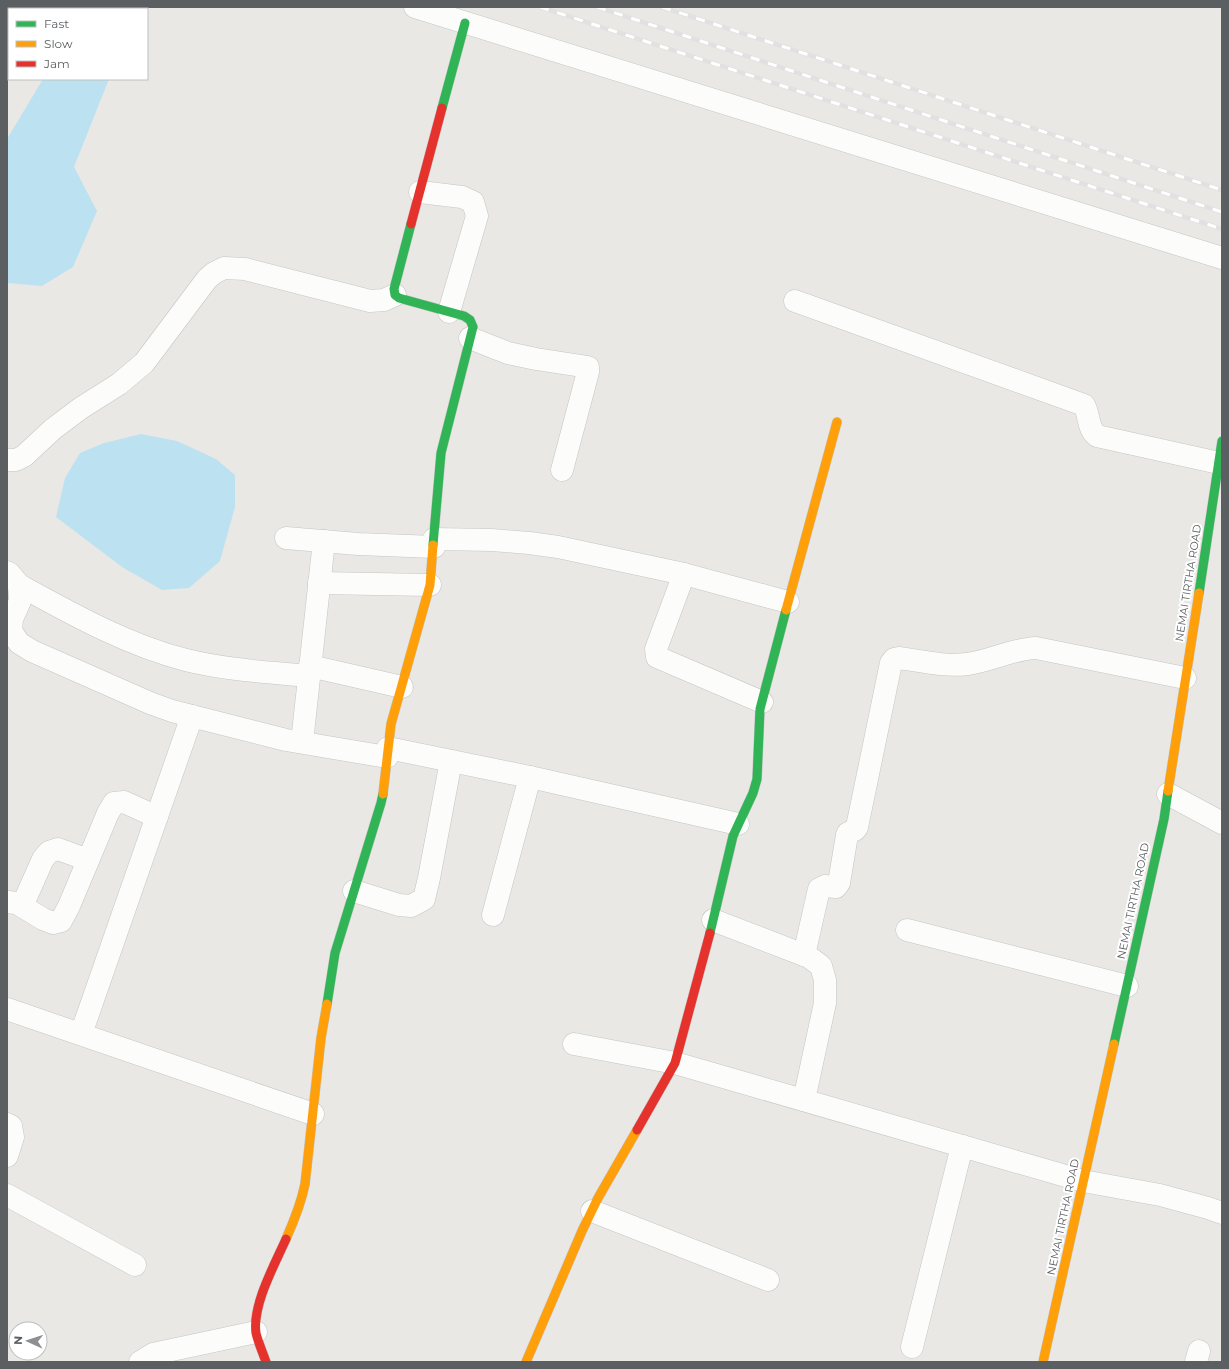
<svg xmlns="http://www.w3.org/2000/svg" width="1229" height="1369" viewBox="0 0 1229 1369" font-family="Montserrat,sans-serif">
<rect width="100%" height="100%" fill="#eae8e5"/>
<!-- water -->
<g fill="#bce2f2">
<path d="M 43,79 L 109,79 L 74,167 L 97,211 L 73,267 L 42,286 L 7,283 L 7,139 Z"/>
<path d="M 141,434 L 177,441 L 216,459 L 235,475 L 235,507 L 220,561 L 189,588 L 162,590 L 122,567 L 56,517 L 65,478 L 80,453 L 104,443 Z"/>
</g>
<g fill="none" stroke-linecap="round" stroke-linejoin="round">
<defs>
<g id="street">
<path d="M 415,7 L 1222,258"/>
<path d="M 420,192 L 462,197 L 473,202 L 477,216 L 449,312"/>
<path d="M 795,301 L 1084,405 C 1090,415 1087,428 1097,436 L 1219,463"/>
<path d="M 470,338 L 508,353 L 536,359 L 588,367 L 588,372 L 562,470"/>
<path d="M 7,460 L 16,460 L 24,456 L 53,429 L 81,408 L 119,384 L 144,363 L 207,279 L 214,273 L 224,268 L 245,269 L 370,301 L 384,300 L 395,295"/>
<path d="M 286,538 L 358,544 L 434,547"/>
<path d="M 434,539 L 492,540 L 529,543 L 558,547 L 684,574 L 788,602"/>
<path d="M 7,572 L 10,574 L 19,585 L 20,601 L 12,619 L 11,631 L 19,643 L 32,651 L 150,703 L 172,711 L 286,740 L 387,757"/>
<path d="M 684,574 L 656,649 L 657,657 L 762,702"/>
<path d="M 319,583 L 430,585"/>
<path d="M 19,585 C 72,614 127,645 186,660 C 226,670 268,672 309,676"/>
<path d="M 310,666 L 402,687"/>
<path d="M 302,742 L 324,541"/>
<path d="M 388,748 L 530,777 L 738,824"/>
<path d="M 1168,794 L 1222,823"/>
<path d="M 354,891 L 399,905 L 411,906 L 424,899 L 429,878 L 451,761"/>
<path d="M 8,902 L 23,904 L 43,859 L 49,852 L 58,849 L 88,860"/>
<path d="M 20,905 L 43,919 L 53,923 L 61,921 L 69,906 L 108,813 L 114,803 L 124,802 L 157,817"/>
<path d="M 493,915 L 530,777"/>
<path d="M 713,920 L 809,957 L 821,966 L 825,980 L 825,1003 L 804,1100"/>
<path d="M 907,930 L 1127,986"/>
<path d="M 804,955 L 819,889 L 825,886 L 836,887 L 839,883 L 847,835 L 848,833 L 855,830 L 857,827 L 891,663 L 894,659 L 899,658 C 921,661 945,667 967,664 C 990,661 1012,649 1036,648 L 1185,678"/>
<path d="M 7,1009 L 313,1114"/>
<path d="M 81,1034 L 192,716"/>
<path d="M 574,1044 L 675,1063 L 1083,1181 L 1160,1195 L 1208,1208 L 1222,1213"/>
<path d="M 7,1124 L 11,1126 L 13,1137 L 7,1156"/>
<path d="M 7,1195 L 135,1265"/>
<path d="M 592,1211 L 768,1280"/>
<path d="M 912,1347 L 962,1146"/>
<path d="M 140,1362 L 153,1354 L 256,1332"/>
<path d="M 1196,1362 L 1199,1351"/>
</g>
<g id="fast">
<path d="M 442,108 L 465,23"/>
<path d="M 411,224 L 394,289 L 395,295 L 399,298 L 464,316 L 470,320 L 473,327 L 441,453 L 433,545"/>
<path d="M 1199,593 L 1222,441"/>
<path d="M 710,933 L 733,836 L 753,793 L 757,779 L 760,709 L 786,610"/>
<path d="M 327,1004 L 335,953 L 381,803 L 383,794"/>
<path d="M 1114,1044 L 1164,819 L 1168,791"/>
</g>
<g id="slow">
<path d="M 786,610 L 837,422"/>
<path d="M 1168,791 L 1199,593"/>
<path d="M 383,794 L 391,724 L 430,585 L 433,545"/>
<path d="M 286,1239 C 294,1221 301,1204 305,1184 L 321,1038 L 327,1004"/>
<path d="M 526,1362 L 582,1231 L 598,1198 L 637,1130"/>
<path d="M 1043,1362 L 1114,1044"/>
</g>
<g id="jam">
<path d="M 411,224 L 442,108"/>
<path d="M 637,1130 L 675,1063 L 710,933"/>
<path d="M 266,1362 C 263,1353 258,1342 256,1333 C 252,1305 275,1264 286,1239"/>
</g>
</defs>
<!-- street casing -->
<use href="#street" stroke="#c4c5c5" stroke-width="23"/>
<!-- fast casing -->
<use href="#fast" stroke="#c4c5c4" stroke-width="10"/>
<!-- slow casing -->
<use href="#slow" stroke="#c4c5c4" stroke-width="10"/>
<!-- jam casing -->
<use href="#jam" stroke="#c4c5c4" stroke-width="10"/>
<!-- street -->
<use href="#street" stroke="#fcfcfb" stroke-width="22"/>
<!-- fast -->
<use href="#fast" stroke="#30b455" stroke-width="9"/>
<!-- slow -->
<use href="#slow" stroke="#ff9f0a" stroke-width="9"/>
<!-- jam -->
<use href="#jam" stroke="#e5322d" stroke-width="9"/>
<defs>
<g id="rail">
<path d="M 540,7 L 1222,229"/>
<path d="M 597,7 L 1222,212"/>
<path d="M 662,7 L 1222,190"/>
</g>
</defs>
<!-- rail casing -->
<use href="#rail" stroke="#e2e1e1" stroke-width="4.5"/>
<!-- rail -->
<use href="#rail" stroke="#fff" stroke-width="3" stroke-dasharray="9" stroke-linecap="butt"/>
</g>
<g text-anchor="middle" dominant-baseline="central" stroke-width="4" stroke-linejoin="round" paint-order="stroke">
<!-- street labels -->
<g font-size="11" fill="#5b5f62" stroke="#fff">
<text transform="translate(1188 583) rotate(-81)">NEMAI TIRTHA ROAD</text>
<text transform="translate(1133 901) rotate(-78)">NEMAI TIRTHA ROAD</text>
<text transform="translate(1063 1217) rotate(-78)">NEMAI TIRTHA ROAD</text>
</g>
</g>
<!-- border -->
<rect width="1229" height="1369" fill="none" stroke="#5b5f62" stroke-width="16"/>
<!-- legend -->
<rect x="8" y="8" width="140" height="72" fill="#ffffff" stroke="#bdbfc0"/>
<rect x="16" y="21" width="20" height="6" fill="#30b455" stroke="#bdbfc0"/>
<text x="44" y="28" font-size="12" fill="#5b5f62">Fast</text>
<rect x="16" y="41" width="20" height="6" fill="#ff9f0a" stroke="#bdbfc0"/>
<text x="44" y="48" font-size="12" fill="#5b5f62">Slow</text>
<rect x="16" y="61" width="20" height="6" fill="#e5322d" stroke="#bdbfc0"/>
<text x="44" y="68" font-size="12" fill="#5b5f62">Jam</text>
<!-- north arrow -->
<g transform="translate(28 1341) rotate(273)"><circle r="19" fill="#ffffff" stroke="#bdbfc0"/>
<path d="M0-3L7 15L0 10L-7 15Z" fill="#8d8f90"/>
<text y="-6" font-size="11" font-weight="bold" text-anchor="middle" fill="#5b5f62">N</text>
</g>
</svg>
